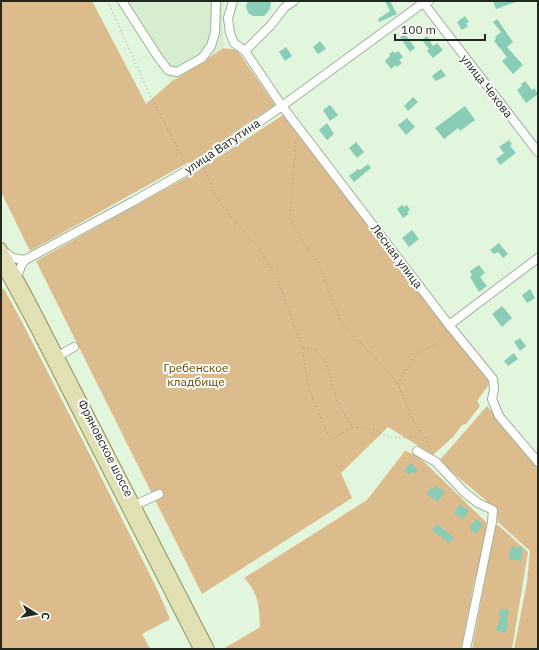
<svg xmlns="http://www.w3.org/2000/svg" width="539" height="650" viewBox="0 0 539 650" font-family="'IBM Plex Sans',sans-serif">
<rect width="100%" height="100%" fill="#e2f5dd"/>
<!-- built -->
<path fill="#d6eecf" d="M 118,1 L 224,1 L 222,24 L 224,48 L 171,82 L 145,41 Z"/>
<!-- green -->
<g fill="#dcbb8c">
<path d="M 1,1 L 92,1 L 146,104 L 171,82 L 224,48 L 237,50 L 275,105 L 245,125 L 191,165 L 189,162 L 30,251 L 1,192 Z"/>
<path d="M 283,115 L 490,383 L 477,401 L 480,406 L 466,424 L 462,425 L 453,437 L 433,455 L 388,427 L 341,473 L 352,498 L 202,594 L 36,261 L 196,172 Z"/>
<path d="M 1,289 L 4,289 L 22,322 L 90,455 L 157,589 L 170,619 L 142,634 L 150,649 L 1,649 Z"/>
<path d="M 487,406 L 538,469 L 538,649 L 514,649 L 527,582 L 530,551 L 498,522 L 496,509 L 439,461 Z"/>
<path d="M 405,451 L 418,456 L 488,524 L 480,566 L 475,578 L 461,649 L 223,649 L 260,627 C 259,607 259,593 244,578 L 367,500 Z"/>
<path d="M 498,525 L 528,552 L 512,649 L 472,649 L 495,526 Z"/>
</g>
<!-- building -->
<g fill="#89cdb6">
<path d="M 248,1 L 271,1 L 270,9 L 266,14 L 264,16 L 253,16 L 248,13 L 246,6 Z"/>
<path d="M 385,1 L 390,1 L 397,14 L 379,22 L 378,19 L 390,11 Z"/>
<path d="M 493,1 L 516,1 L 516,2 L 496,9 Z"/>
<path d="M 465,16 L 469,22 L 466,23 L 468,26 L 462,30 L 457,22 Z"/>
<path d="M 497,19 L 513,42 L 507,47 L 523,65 L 513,74 L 502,61 L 507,57 L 494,41 L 496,39 L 495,37 L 501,32 L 493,22 Z"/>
<path d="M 405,34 L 415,48 L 410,52 L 400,37 Z"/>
<path d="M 427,36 L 433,46 L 437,43 L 443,50 L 433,58 L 427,51 L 429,49 L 422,40 Z"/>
<path d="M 320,41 L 326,49 L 318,54 L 313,47 Z"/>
<path d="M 286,47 L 292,56 L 285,61 L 279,52 Z"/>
<path d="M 393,51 L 395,53 L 398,51 L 403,57 L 399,60 L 402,63 L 397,67 L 396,65 L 391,69 L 385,61 L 390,56 L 389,54 Z"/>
<path d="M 441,69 L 446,76 L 436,81 L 432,76 Z"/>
<path d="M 525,81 L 532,90 L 534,88 L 538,94 L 526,103 L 517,90 L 522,86 L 521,84 Z"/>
<path d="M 413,97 L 418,102 L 408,111 L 404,106 Z"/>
<path d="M 330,105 L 338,115 L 330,121 L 323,110 Z"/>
<path d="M 465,106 L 475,120 L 460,131 L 458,128 L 444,139 L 435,128 Z"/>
<path d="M 407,118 L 415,127 L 406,135 L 398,125 Z"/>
<path d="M 327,123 L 334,134 L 327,140 L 319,130 Z"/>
<path d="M 509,140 L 512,144 L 510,146 L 516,153 L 500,165 L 496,159 L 504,153 L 499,147 Z"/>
<path d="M 356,142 L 364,152 L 357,158 L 349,148 Z"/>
<path d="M 368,164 L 371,168 L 354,182 L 349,176 L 358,169 L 360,170 Z"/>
<path d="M 402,205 L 404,207 L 407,205 L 410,210 L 407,212 L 409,214 L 403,218 L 397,209 Z"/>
<path d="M 412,230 L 419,239 L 409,247 L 402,238 Z"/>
<path d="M 499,243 L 508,254 L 503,258 L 498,252 L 494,254 L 490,250 Z"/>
<path d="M 479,265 L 485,273 L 480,277 L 487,286 L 479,292 L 470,277 L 472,275 L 470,271 Z"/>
<path d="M 530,289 L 535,298 L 527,303 L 522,295 Z"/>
<path d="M 502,306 L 512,318 L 502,327 L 492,314 Z"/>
<path d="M 520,338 L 526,346 L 520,351 L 514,342 Z"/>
<path d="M 514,353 L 518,359 L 508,366 L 504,361 Z"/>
<path d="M 411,463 L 418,470 L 414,474 L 412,471 L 409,475 L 404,470 Z"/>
<path d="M 436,486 L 445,492 L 438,502 L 427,494 L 431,487 L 434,489 Z"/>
<path d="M 460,504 L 469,511 L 463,519 L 454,513 Z"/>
<path d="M 477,519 L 483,526 L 475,534 L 469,527 Z"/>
<path d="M 437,524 L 454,538 L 449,543 L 432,530 Z"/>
<path d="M 511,546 L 523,548 L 521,561 L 509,559 Z"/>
<path d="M 500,609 L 509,610 L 507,624 L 508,625 L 505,633 L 496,630 L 501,616 L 499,616 Z"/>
</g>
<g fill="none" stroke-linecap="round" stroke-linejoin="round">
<defs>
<g id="minor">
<path d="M 122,1 L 158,57 L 168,70 L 177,72 L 202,58 L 211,46 L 215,33 L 216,1"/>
<path d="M 233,1 L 228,18 L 230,33 L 234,43 L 245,51 L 282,106 L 449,325 L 493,379 L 494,390 L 492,399 L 499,416 L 538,462"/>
<path d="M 422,1 L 538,152"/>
<path d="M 245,51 L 271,25 L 285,7 L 294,1"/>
<path d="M 5,252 L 12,258 L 25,260 L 134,201 L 202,162 L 282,106 L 423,3 L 429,1"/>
<path d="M 17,276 L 22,264 L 25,260"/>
<path d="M 449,325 L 538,258"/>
<path d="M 58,356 L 74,347"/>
<path d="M 417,451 L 436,462 L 464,492 L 478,503 L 493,510 L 492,522 L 466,649"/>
<path d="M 135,505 L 159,494"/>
</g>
<g id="major">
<path d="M 1,248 L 29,299 L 209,649"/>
<path d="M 1,264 L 35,327 L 199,649"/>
</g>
</defs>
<!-- minor casing -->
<use href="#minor" stroke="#9fb19a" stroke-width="10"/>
<!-- major casing -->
<use href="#major" stroke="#90925f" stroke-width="12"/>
<!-- path -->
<g stroke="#92a08e" stroke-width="1" stroke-dasharray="1 3" stroke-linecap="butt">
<path d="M 108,1 L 149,93 L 185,163"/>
<path d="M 298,139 L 296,142 L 290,219 L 308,250 L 320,267 L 340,321 L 376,359 L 398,384 L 413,420 L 426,440"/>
<path d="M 204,168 L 218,201 L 260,250 L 279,283 L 302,347 L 316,350 L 326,362 L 337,402 L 352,427 C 359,428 368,428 375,430 C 380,432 386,437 392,437 C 408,439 426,432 432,452"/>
<path d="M 302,348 L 309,389 L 330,440 L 351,428"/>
<path d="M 398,384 C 403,376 409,363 415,357 C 424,347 440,347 446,332"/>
</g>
<!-- minor -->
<use href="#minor" stroke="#fff" stroke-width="8"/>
<!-- major -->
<use href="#major" stroke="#e0e0b3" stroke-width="10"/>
</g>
<g text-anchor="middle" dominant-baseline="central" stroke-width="4" stroke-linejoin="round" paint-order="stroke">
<!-- street labels -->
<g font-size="12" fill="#21281f" stroke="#fff">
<text transform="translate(487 86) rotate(52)">улица Чехова</text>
<text transform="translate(222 146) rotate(-34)">улица Ватутина</text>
<text transform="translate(397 256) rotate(53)">Лесная улица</text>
<text transform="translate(106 448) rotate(63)">Фряновское шоссе</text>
</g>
<!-- park labels -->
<g font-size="12" fill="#684604" stroke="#fff">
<text x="196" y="367">Гребенское<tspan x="196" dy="14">кладбище</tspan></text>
</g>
</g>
<!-- border -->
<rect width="539" height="650" fill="none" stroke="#21281f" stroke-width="4"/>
<!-- north arrow -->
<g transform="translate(36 614) rotate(101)" stroke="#ffffff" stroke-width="3" paint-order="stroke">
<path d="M0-3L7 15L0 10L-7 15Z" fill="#21281f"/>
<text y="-6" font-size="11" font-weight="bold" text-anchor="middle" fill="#21281f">С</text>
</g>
<!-- scale -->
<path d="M395 34v6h90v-6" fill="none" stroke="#21281f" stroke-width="2"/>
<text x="401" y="34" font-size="12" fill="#21281f" stroke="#ffffff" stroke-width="3" paint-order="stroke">100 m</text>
</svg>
